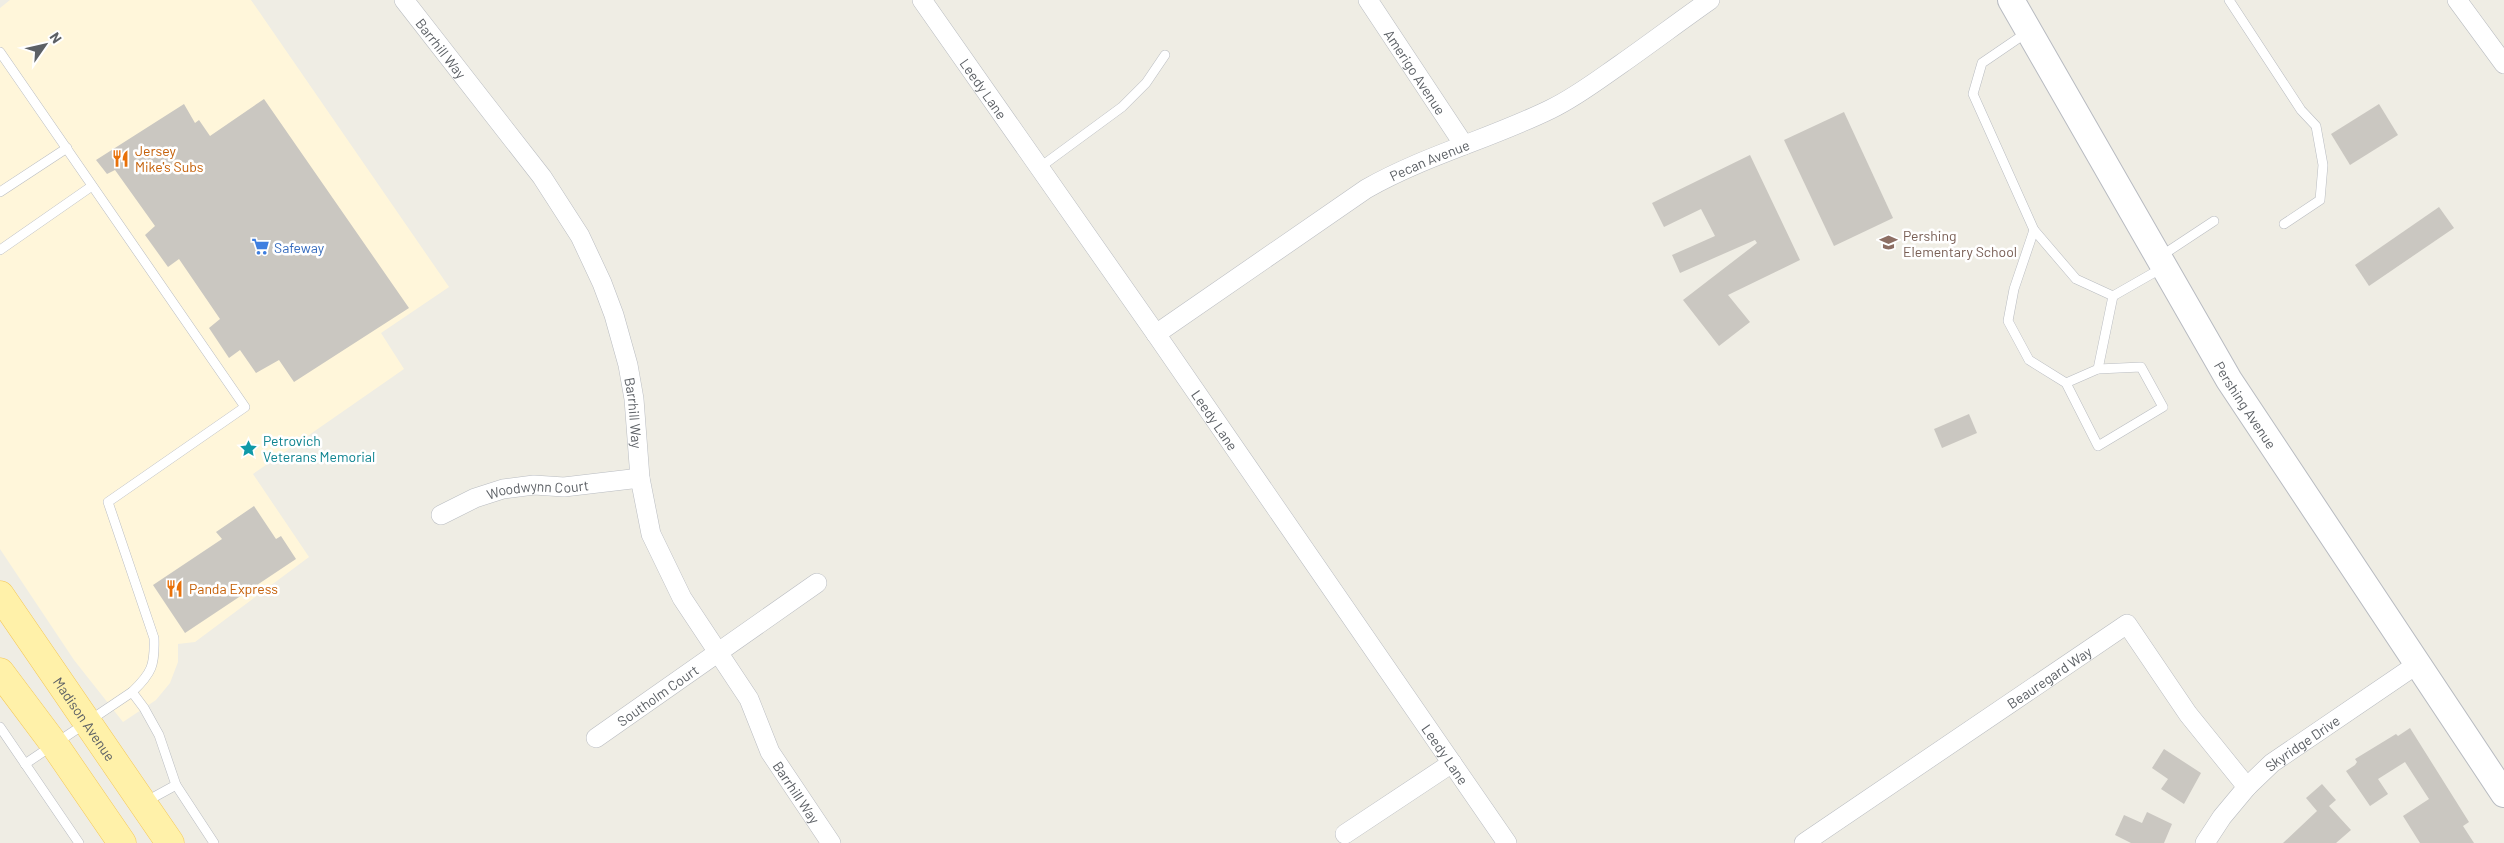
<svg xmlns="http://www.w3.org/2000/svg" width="2504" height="843" viewBox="0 0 2504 843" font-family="Barlow,sans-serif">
<rect width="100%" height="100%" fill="#efede4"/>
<!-- commercial -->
<path fill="#fff6da" d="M 10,0 L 251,0 L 449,287 L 381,333 L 404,369 L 253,474 L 309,557 L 195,642 L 178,644 L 178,662 L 170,683 L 156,700 L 123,722 L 74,660 L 0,549 L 0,8 Z"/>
<!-- building -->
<g fill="#cac7c1">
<path d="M 264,99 L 409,308 L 294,382 L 279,360 L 256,373 L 240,350 L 229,358 L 209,328 L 220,319 L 179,259 L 168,267 L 145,235 L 155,226 L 115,170 L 107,174 L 96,160 L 184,104 L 195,123 L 199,120 L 210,136 Z"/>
<path d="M 2379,104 L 2398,135 L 2350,165 L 2331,134 Z"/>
<path d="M 1844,112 L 1893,218 L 1834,246 L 1784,140 Z"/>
<path d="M 1750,155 L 1800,260 L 1728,295 L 1750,322 L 1719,346 L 1683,300 L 1757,243 L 1755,240 L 1680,273 L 1672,255 L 1715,236 L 1701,209 L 1664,227 L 1652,203 Z"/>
<path d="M 2439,207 L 2454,228 L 2369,286 L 2355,265 Z"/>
<path d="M 1969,414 L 1977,433 L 1942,448 L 1934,429 Z"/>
<path d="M 254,506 L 276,539 L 281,536 L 296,559 L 185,633 L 153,585 L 222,539 L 216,532 Z"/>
<path d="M 2410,728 L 2469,822 L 2463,826 L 2474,843 L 2420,843 L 2403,816 L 2429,799 L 2405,762 L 2378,779 L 2388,794 L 2370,806 L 2346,771 L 2355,765 L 2357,762 L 2355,759 L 2396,734 L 2398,736 Z"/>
<path d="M 2164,749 L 2201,773 L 2184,804 L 2161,789 L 2168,779 L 2152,768 Z"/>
<path d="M 2322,784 L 2336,800 L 2329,806 L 2351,830 L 2336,843 L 2283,843 L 2317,811 L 2306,798 Z"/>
<path d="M 2147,812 L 2172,824 L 2164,843 L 2131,843 L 2115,835 L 2124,815 L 2142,823 Z"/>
</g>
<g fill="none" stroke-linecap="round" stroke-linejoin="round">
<defs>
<g id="lane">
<path d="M 2229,0 L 2301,110 L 2316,126 L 2323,165 L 2320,200 L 2284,224"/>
<path d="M 2026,33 L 1982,63 L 1973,94 L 2034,230 L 2076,279 L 2113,296 L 2162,268"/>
<path d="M 0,52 L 245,407 L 108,502 L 154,638 C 155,665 152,673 132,692 L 25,764"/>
<path d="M 1039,168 L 1122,107 L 1146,83 L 1165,55"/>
<path d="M 0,192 L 67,148"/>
<path d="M 2034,230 L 2014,289 L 2008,321 L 2029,360 L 2066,383 L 2098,369 L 2113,296"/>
<path d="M 0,250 L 92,186"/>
<path d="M 2161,256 L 2214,221"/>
<path d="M 2066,383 L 2098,446 L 2163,407 L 2141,367 L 2098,369"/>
<path d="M 132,692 L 144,708 L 159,735 L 176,785 L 214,843"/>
<path d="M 0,727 L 79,843"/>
<path d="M 145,802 L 176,785"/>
</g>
<g id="street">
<path id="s1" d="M 404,0 L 542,177 L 580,236 L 602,283 L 614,315 L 628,365 L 634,399 L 640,478 L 651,534 L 682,598 L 749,699 L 770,752 L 831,843"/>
<path id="s2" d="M 922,0 L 1156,334 L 1507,843"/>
<path id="s3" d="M 1368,0 L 1464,145"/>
<path d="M 2457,0 L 2504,64"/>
<path id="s4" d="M 1156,334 L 1366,189 C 1426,155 1490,139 1551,109 C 1576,97 1598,80 1621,64 C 1651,43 1680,21 1710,0"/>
<path id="s5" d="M 441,515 L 475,498 L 503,489 L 534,485 L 564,487 L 640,478"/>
<path id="s6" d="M 596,738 L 817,583"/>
<path d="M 1345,834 L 1452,763"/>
<path id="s7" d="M 1804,843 L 2127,624 L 2188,714 L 2247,787"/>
<path id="s8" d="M 2205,843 L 2222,817 L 2247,787 L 2272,763 L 2419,663"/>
</g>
<g id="secondary">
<path id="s9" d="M 2011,0 L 2229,380 L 2504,794"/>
</g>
<g id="primary">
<path id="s10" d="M 0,595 L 170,843"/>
<path d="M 0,672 L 54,744 L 122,843"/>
</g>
</defs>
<!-- lane casing -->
<use href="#lane" stroke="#b9bcc1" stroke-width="10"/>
<!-- street casing -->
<use href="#street" stroke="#b9bcc1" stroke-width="20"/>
<!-- secondary casing -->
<use href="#secondary" stroke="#b8bbc1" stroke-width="28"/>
<!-- primary casing -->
<use href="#primary" stroke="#f5c857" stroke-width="29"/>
<!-- lane -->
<use href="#lane" stroke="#fff" stroke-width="9"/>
<!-- street -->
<use href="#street" stroke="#fff" stroke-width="19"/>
<!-- secondary -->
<use href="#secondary" stroke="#fff" stroke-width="26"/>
<!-- primary -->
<use href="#primary" stroke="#fff1a9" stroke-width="28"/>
</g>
<!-- icons -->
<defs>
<symbol id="restaurant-bare" viewBox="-9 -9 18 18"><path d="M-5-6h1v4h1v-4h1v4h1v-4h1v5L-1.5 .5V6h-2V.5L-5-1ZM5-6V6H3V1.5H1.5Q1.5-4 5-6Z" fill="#e8710a" stroke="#fff" stroke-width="2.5" paint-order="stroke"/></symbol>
<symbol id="school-bare" viewBox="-9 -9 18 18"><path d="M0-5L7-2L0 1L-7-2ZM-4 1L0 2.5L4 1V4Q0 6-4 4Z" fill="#8d6e63" stroke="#fff" stroke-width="2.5" paint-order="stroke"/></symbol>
<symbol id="supermarket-bare" viewBox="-9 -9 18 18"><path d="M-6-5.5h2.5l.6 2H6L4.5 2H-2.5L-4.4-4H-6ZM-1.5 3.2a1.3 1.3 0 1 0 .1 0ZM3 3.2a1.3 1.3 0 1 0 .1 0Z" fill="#3f7fe0" stroke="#fff" stroke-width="2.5" paint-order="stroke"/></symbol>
<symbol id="sight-bare" viewBox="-9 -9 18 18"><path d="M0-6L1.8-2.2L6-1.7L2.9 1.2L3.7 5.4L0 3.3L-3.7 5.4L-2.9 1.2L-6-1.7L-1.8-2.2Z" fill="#0f9aa8" stroke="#fff" stroke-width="2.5" paint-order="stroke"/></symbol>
</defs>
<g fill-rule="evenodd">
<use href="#restaurant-bare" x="108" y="146" width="25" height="25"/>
<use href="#school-bare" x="1876" y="230" width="25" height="25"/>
<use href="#supermarket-bare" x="248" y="234" width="25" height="25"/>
<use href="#sight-bare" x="236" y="436" width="25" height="25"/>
<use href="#restaurant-bare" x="162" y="576" width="25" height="25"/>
</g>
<g text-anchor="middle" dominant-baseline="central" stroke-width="5" stroke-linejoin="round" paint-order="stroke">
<!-- street labels -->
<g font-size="14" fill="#5c6065" stroke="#fff">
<text stroke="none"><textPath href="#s1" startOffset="61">Barrhill Way</textPath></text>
<text stroke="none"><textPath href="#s3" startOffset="86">Amerigo Avenue</textPath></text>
<text stroke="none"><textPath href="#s2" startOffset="108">Leedy Lane</textPath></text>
<text stroke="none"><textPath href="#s4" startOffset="325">Pecan Avenue</textPath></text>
<text stroke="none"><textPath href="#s9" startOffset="468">Pershing Avenue</textPath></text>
<text stroke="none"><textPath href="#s1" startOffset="481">Barrhill Way</textPath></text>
<text stroke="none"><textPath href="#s2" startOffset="512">Leedy Lane</textPath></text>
<text stroke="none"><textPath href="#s5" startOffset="102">Woodwynn Court</textPath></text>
<text stroke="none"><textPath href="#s7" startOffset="296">Beauregard Way</textPath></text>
<text stroke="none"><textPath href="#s6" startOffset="75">Southolm Court</textPath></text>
<text stroke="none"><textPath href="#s10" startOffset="150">Madison Avenue</textPath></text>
<text stroke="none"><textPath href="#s8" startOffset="141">Skyridge Drive</textPath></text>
<text stroke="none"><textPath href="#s2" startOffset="918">Leedy Lane</textPath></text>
<text stroke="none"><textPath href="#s1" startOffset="901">Barrhill Way</textPath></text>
</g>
<!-- food labels -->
<g font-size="14" fill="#c56008" stroke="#fff" text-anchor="start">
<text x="135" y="150">Jersey<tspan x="135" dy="16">Mike's Subs</tspan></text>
<text x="189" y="588">Panda Express</text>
</g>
<!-- education labels -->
<g font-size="14" fill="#785e54" stroke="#fff" text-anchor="start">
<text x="1903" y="235">Pershing<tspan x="1903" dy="16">Elementary School</tspan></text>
</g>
<!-- shop labels -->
<g font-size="14" fill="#366cbe" stroke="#fff" text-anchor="start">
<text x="274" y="247">Safeway</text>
</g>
<!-- culture labels -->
<g font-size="14" fill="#0d838f" stroke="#fff" text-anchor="start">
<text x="263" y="440">Petrovich<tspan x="263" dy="16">Veterans Memorial</tspan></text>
</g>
</g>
<!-- north arrow -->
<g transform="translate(45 45) rotate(56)" stroke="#ffffff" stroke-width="4" paint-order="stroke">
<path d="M0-4L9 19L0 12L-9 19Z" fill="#5c6065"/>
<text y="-8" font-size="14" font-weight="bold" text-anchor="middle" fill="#5c6065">N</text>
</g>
</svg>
